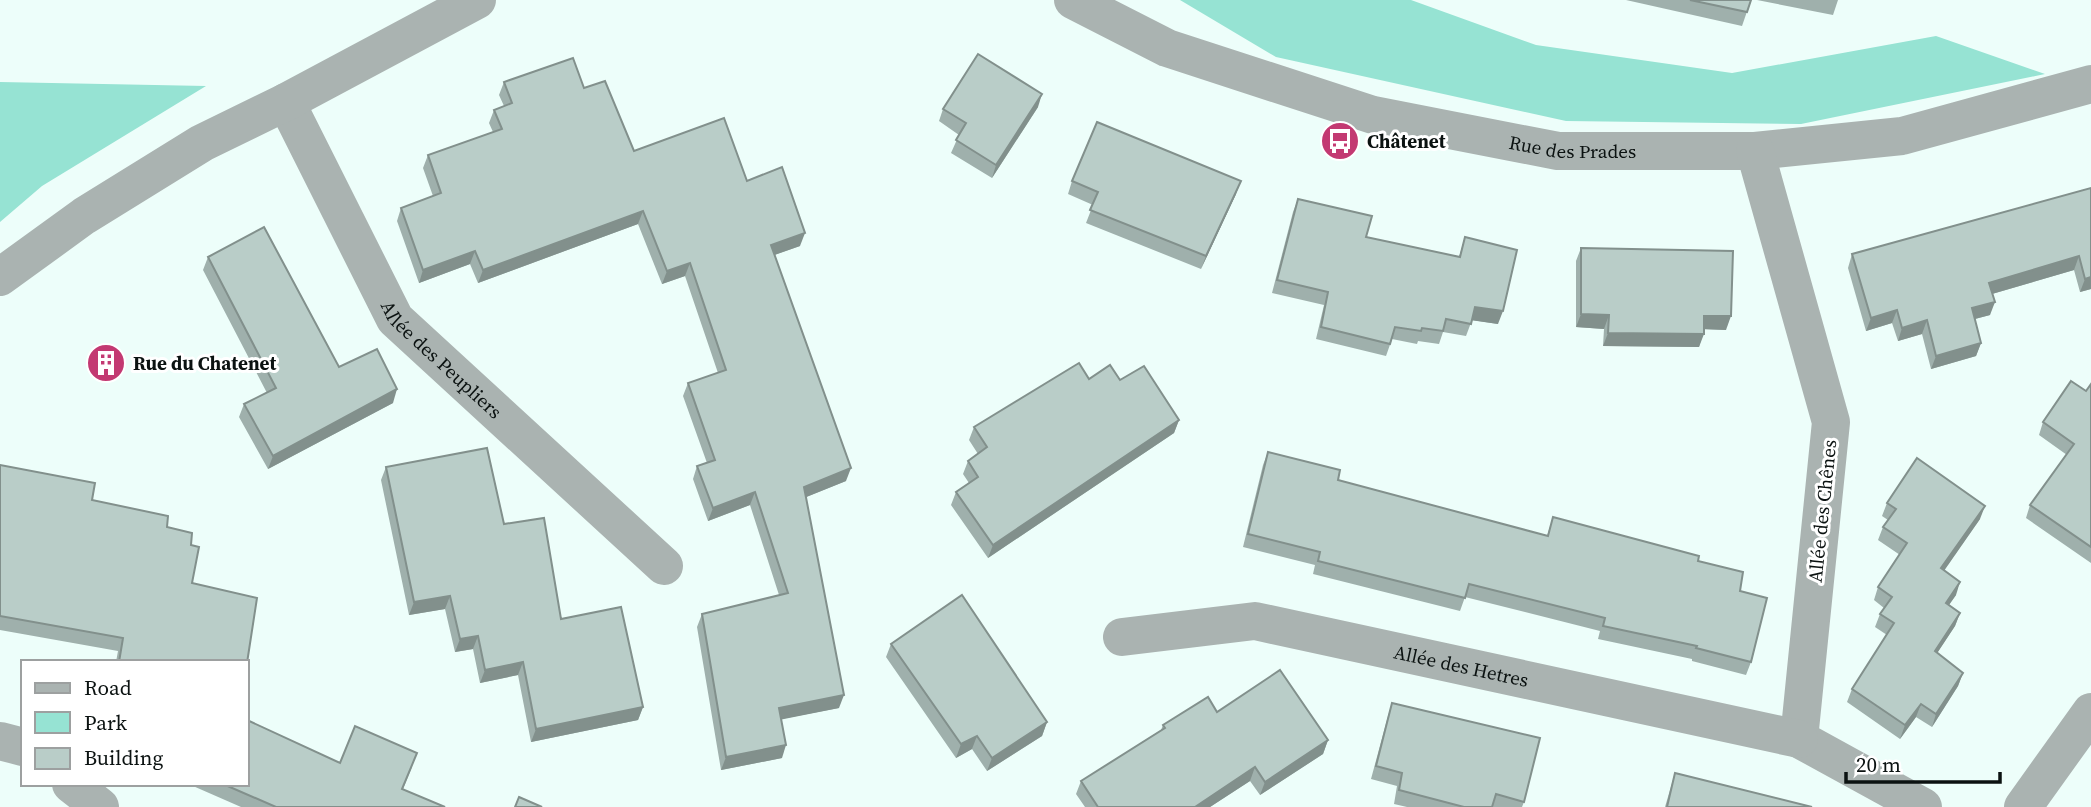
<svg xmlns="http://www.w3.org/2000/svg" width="2091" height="807" viewBox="0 0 2091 807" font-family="'Source Serif 4',serif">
<rect width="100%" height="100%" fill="#edfefa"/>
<!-- green -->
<g fill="#96e3d3">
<path d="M 1180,0 L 1411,0 L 1536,45 L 1732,73 L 1936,36 L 2045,74 L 1801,124 L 1566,121 L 1276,57 Z"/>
<path d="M 0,82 L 206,86 L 42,186 L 0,222 Z"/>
</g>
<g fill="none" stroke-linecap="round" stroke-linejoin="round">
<!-- minor -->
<g stroke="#aab3b1" stroke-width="38">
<path id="s1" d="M 1073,0 L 1167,48 L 1373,115 L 1558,151 L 1755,151 L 1902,136 L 2091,84"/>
<path id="s2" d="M 286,102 L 395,319 L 664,566"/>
<path d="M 1755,151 L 1831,422 L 1799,739 L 1923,807"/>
<path d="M 0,277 L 84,216 L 202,143 L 286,102 L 477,0"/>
<path id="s3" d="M 1122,637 L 1255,621 L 1799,739"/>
<path d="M 0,741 L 23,747"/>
<path d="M 71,784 L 100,807"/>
<path d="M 2023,807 L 2091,712"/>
</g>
</g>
<!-- wall -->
<g fill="#9fb0ac">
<path d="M 1626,0 L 1751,0 L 1742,26 Z"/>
<path d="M 1757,0 L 1838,0 L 1833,15 Z"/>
<path d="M 504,82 L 584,88 L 634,151 L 747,181 L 800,246 L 774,255 L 846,481 L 806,497 L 839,708 L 781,719 L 782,758 L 721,770 L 697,627 L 702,614 L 779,595 L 750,505 L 708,521 L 693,479 L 697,466 L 707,463 L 683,396 L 688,383 L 718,373 L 685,276 L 662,284 L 638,224 L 478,283 L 470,264 L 419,283 L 397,221 L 401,208 L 433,196 L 423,168 L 428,155 L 493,132 L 489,123 L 494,110 L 504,106 L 499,95 Z"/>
<path d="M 1038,107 L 992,178 L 951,153 L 959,135 L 939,121 L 943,109 Z"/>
<path d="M 1072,181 L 1236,194 L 1201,269 L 1086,223 L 1093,205 L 1068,194 Z"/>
<path d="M 2091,188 L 2091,289 L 2080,292 L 2074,270 L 1992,294 L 1990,315 L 1975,319 L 1981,343 L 1976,356 L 1931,369 L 1922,334 L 1898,341 L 1892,323 L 1866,331 L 1848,268 L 1852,254 Z"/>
<path d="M 1298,199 L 1366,237 L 1459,257 L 1465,237 L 1498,324 L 1472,320 L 1466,336 L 1443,332 L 1439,344 L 1418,341 L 1417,344 L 1392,339 L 1386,356 L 1316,339 L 1324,305 L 1272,293 L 1293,212 Z"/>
<path d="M 1581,248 L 1726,330 L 1704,329 L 1699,347 L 1603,346 L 1604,329 L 1576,327 L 1576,261 Z"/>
<path d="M 208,257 L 339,367 L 393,403 L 268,469 L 239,417 L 244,404 L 267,393 L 203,270 Z"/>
<path d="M 1089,379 L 1120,380 L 1179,420 L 1174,433 L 988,558 L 951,505 L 956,492 L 969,483 L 963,474 L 968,461 L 978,454 L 969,440 L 974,427 Z"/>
<path d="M 2091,384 L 2091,563 L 2026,518 L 2030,505 L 2067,455 L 2039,435 L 2043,422 L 2086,391 Z"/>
<path d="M 1268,452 L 1338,480 L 1547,536 L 1553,517 L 1698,561 L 1740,591 L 1751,662 L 1746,675 L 1692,661 L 1692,659 L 1598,639 L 1600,631 L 1465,597 L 1460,611 L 1313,574 L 1315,565 L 1243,547 L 1263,465 Z"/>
<path d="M 0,465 L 92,500 L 167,527 L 191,545 L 192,583 L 247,662 L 116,662 L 118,651 L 0,630 Z"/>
<path d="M 386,467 L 504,524 L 561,619 L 643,707 L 638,720 L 531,742 L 518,675 L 480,683 L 473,649 L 455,652 L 445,609 L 409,615 L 381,480 Z"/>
<path d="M 1887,503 L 1980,519 L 1944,570 L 1956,595 L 1949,605 L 1960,613 L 1955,626 L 1937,653 L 1963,673 L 1958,686 L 1932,727 L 1916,717 L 1900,739 L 1847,702 L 1852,689 L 1887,635 L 1875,627 L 1880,614 L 1884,608 L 1874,600 L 1878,587 L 1900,555 L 1878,540 L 1883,527 L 1888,520 L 1882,516 Z"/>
<path d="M 891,644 L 1047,722 L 1042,736 L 987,771 L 972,749 L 956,758 L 886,657 Z"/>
<path d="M 1392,703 L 1524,802 L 1522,807 L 1407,807 L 1394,804 L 1397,786 L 1371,779 L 1388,716 Z"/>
<path d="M 1217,712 L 1328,740 L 1323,754 L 1260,795 L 1250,781 L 1210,807 L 1085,807 L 1076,794 L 1081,781 L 1161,730 L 1163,725 Z"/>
<path d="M 340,763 L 412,767 L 403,789 L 445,807 L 241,807 L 193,786 L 194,784 L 247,784 Z"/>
<path d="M 1675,773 L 1812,807 L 1665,807 Z"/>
</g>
<!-- shaded-wall -->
<g fill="#82908c">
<path d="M 1042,94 L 1038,107 L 992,178 L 996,165 Z"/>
<path d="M 1241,181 L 1236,194 L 1201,269 L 1206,256 Z"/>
<path d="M 643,211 L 638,224 L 478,283 L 483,270 Z"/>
<path d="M 805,233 L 800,246 L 766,258 L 771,245 Z"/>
<path d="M 475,251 L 470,264 L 419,283 L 423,270 Z"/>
<path d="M 2079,256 L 2074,270 L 1985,296 L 1989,283 Z"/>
<path d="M 690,263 L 685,276 L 662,284 L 667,271 Z"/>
<path d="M 2091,277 L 2091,289 L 2080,292 L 2085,279 Z"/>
<path d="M 1995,302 L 1990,315 L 1967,321 L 1972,308 Z"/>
<path d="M 1475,307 L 1503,311 L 1498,324 L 1470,320 Z"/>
<path d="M 1897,310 L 1892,323 L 1866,331 L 1871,318 Z"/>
<path d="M 1581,314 L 1609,315 L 1604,329 L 1576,327 Z"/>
<path d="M 1704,316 L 1731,316 L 1726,330 L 1700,329 Z"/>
<path d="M 1927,320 L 1922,334 L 1898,341 L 1902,328 Z"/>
<path d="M 1608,333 L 1704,334 L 1699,347 L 1603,346 Z"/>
<path d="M 1981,343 L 1976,356 L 1931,369 L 1936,356 Z"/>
<path d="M 397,389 L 393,403 L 268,469 L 273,456 Z"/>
<path d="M 1179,420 L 1174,433 L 988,558 L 993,545 Z"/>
<path d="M 851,468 L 846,481 L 799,500 L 804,487 Z"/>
<path d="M 755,492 L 750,505 L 708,521 L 713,508 Z"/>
<path d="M 1985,506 L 1980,519 L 1937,581 L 1941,568 Z"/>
<path d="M 1960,582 L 1956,595 L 1941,616 L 1946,603 Z"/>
<path d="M 450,596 L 445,609 L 409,615 L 414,602 Z"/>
<path d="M 1960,613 L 1955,626 L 1930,664 L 1935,651 Z"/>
<path d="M 478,636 L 473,649 L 455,652 L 460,639 Z"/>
<path d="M 523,662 L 518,675 L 480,683 L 485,670 Z"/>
<path d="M 1963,673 L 1958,686 L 1932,727 L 1936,714 Z"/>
<path d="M 844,695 L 839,708 L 774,721 L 779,708 Z"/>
<path d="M 1921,704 L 1916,717 L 1900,739 L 1905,725 Z"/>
<path d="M 643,707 L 638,720 L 531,742 L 536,729 Z"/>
<path d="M 1047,722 L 1042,736 L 987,771 L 992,758 Z"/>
<path d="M 977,736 L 972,749 L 956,758 L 961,744 Z"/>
<path d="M 1328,740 L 1323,754 L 1260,795 L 1265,782 Z"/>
<path d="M 786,745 L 782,758 L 721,770 L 726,757 Z"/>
<path d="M 1255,767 L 1250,781 L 1210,807 L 1195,807 Z"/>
</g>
<!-- building -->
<g fill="#b9cdc8" stroke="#82908c" stroke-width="2">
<path d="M 1690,0 L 1751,0 L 1747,12 Z"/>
<path d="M 978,54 L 1042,94 L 996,165 L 956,140 L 966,123 L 943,109 Z"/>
<path d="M 573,58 L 584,88 L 605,81 L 634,151 L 724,118 L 747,181 L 782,167 L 805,233 L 771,245 L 851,468 L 804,487 L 844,695 L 779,708 L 786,745 L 726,757 L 702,614 L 788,593 L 755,492 L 713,508 L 697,466 L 715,460 L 688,383 L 726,370 L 690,263 L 667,271 L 643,211 L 483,270 L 475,251 L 423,270 L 401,208 L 441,193 L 428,155 L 502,129 L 494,110 L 512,103 L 504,82 Z"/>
<path d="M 1097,122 L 1241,181 L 1206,256 L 1090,210 L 1098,192 L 1072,181 Z"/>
<path d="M 2091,188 L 2091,277 L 2085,279 L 2079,256 L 1989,283 L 1995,302 L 1972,308 L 1981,343 L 1936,356 L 1927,320 L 1902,328 L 1897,310 L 1871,318 L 1852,254 Z"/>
<path d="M 1298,199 L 1372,216 L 1366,237 L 1460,257 L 1465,237 L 1517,250 L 1503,311 L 1475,307 L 1471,324 L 1446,319 L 1443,331 L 1422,328 L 1421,331 L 1395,327 L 1390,344 L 1321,327 L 1328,292 L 1277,280 Z"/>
<path d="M 264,227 L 339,367 L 377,349 L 397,389 L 273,456 L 244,404 L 276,388 L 208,257 Z"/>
<path d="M 1581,248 L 1733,251 L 1731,316 L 1704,316 L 1704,334 L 1608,333 L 1609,315 L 1581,314 Z"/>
<path d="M 1079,363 L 1089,379 L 1110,365 L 1120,380 L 1144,366 L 1179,420 L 993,545 L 956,492 L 978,477 L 968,461 L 987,447 L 974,427 Z"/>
<path d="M 2071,381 L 2086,391 L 2091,384 L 2091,547 L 2030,505 L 2074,444 L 2043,422 Z"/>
<path d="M 487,448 L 504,524 L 544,518 L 561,619 L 621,607 L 643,707 L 536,729 L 523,662 L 485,670 L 478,636 L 460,639 L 450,596 L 414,602 L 386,467 Z"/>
<path d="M 1268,452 L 1340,470 L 1338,480 L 1548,536 L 1553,517 L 1699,556 L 1698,561 L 1743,572 L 1740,591 L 1767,598 L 1751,662 L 1696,648 L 1697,646 L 1603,626 L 1605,618 L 1469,584 L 1465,598 L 1318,561 L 1320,552 L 1248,534 Z"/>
<path d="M 1917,458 L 1985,506 L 1941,568 L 1960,582 L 1946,603 L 1960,613 L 1935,651 L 1963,673 L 1936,714 L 1921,704 L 1905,725 L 1852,689 L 1894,623 L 1880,614 L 1892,597 L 1878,587 L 1907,543 L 1883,527 L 1896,509 L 1887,503 Z"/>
<path d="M 0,465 L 95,483 L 92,500 L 168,516 L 167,527 L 192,533 L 191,545 L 199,547 L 192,583 L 257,598 L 247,663 L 247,662 L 119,662 L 123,638 L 0,616 Z"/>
<path d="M 962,595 L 1047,722 L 992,758 L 977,736 L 961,744 L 891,644 Z"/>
<path d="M 1280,670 L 1328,740 L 1265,782 L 1255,767 L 1195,807 L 1098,807 L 1081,781 L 1165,728 L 1163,725 L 1208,697 L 1217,712 Z"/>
<path d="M 1392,703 L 1540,738 L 1524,802 L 1496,794 L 1492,807 L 1464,807 L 1399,790 L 1402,773 L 1376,766 Z"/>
<path d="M 247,720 L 340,763 L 355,726 L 417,753 L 402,789 L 445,807 L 276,807 L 223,784 L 247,784 Z"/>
<path d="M 1675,773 L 1812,807 L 1667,807 Z"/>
<path d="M 519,797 L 542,807 L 515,807 Z"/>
</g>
<!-- icons -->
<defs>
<symbol id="bus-disc" viewBox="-11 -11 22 22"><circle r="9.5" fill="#c33972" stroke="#fff"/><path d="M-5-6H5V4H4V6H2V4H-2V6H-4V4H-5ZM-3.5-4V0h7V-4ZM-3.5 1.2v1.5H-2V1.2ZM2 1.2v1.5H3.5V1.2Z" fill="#fff"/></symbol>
<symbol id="building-disc" viewBox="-11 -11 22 22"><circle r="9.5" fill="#c33972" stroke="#fff"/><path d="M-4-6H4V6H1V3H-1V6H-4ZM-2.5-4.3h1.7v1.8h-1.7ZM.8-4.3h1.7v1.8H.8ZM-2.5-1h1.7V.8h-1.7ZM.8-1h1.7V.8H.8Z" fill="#fff"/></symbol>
</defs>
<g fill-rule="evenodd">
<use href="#bus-disc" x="1318" y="119" width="44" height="44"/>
<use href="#building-disc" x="84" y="341" width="44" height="44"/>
</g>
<g text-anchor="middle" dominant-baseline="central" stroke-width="6" stroke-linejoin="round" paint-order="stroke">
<!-- poi labels -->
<g font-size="19" font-weight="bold" fill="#0b1211" stroke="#fff" text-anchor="start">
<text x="1367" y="141">Châtenet</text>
<text x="133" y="363">Rue du Chatenet</text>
</g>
<!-- street labels -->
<g font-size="19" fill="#0b1211" stroke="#fff">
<text stroke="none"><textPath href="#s1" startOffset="525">Rue des Prades</textPath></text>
<text stroke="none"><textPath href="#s2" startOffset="304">Allée des Peupliers</textPath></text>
<text transform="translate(1822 511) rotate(-84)">Allée des Chênes</text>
<text stroke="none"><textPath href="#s3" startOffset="345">Allée des Hetres</textPath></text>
</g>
</g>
<!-- legend -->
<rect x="21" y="660" width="228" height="126" fill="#ffffff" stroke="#9da0a0" stroke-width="2"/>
<rect x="35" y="683" width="35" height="10" fill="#aab3b1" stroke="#9da0a0" stroke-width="2"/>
<text x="84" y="695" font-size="21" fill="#0b1211">Road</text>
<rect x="35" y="712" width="35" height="21" fill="#96e3d3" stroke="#9da0a0" stroke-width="2"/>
<text x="84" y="730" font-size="21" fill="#0b1211">Park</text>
<rect x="35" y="748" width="35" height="21" fill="#b9cdc8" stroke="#9da0a0" stroke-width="2"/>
<text x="84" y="765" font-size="21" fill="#0b1211">Building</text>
<!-- scale -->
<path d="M1846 772v10h154v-10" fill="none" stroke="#0b1211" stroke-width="3.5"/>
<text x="1856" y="772" font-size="21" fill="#0b1211" stroke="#ffffff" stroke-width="5" paint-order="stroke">20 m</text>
</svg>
